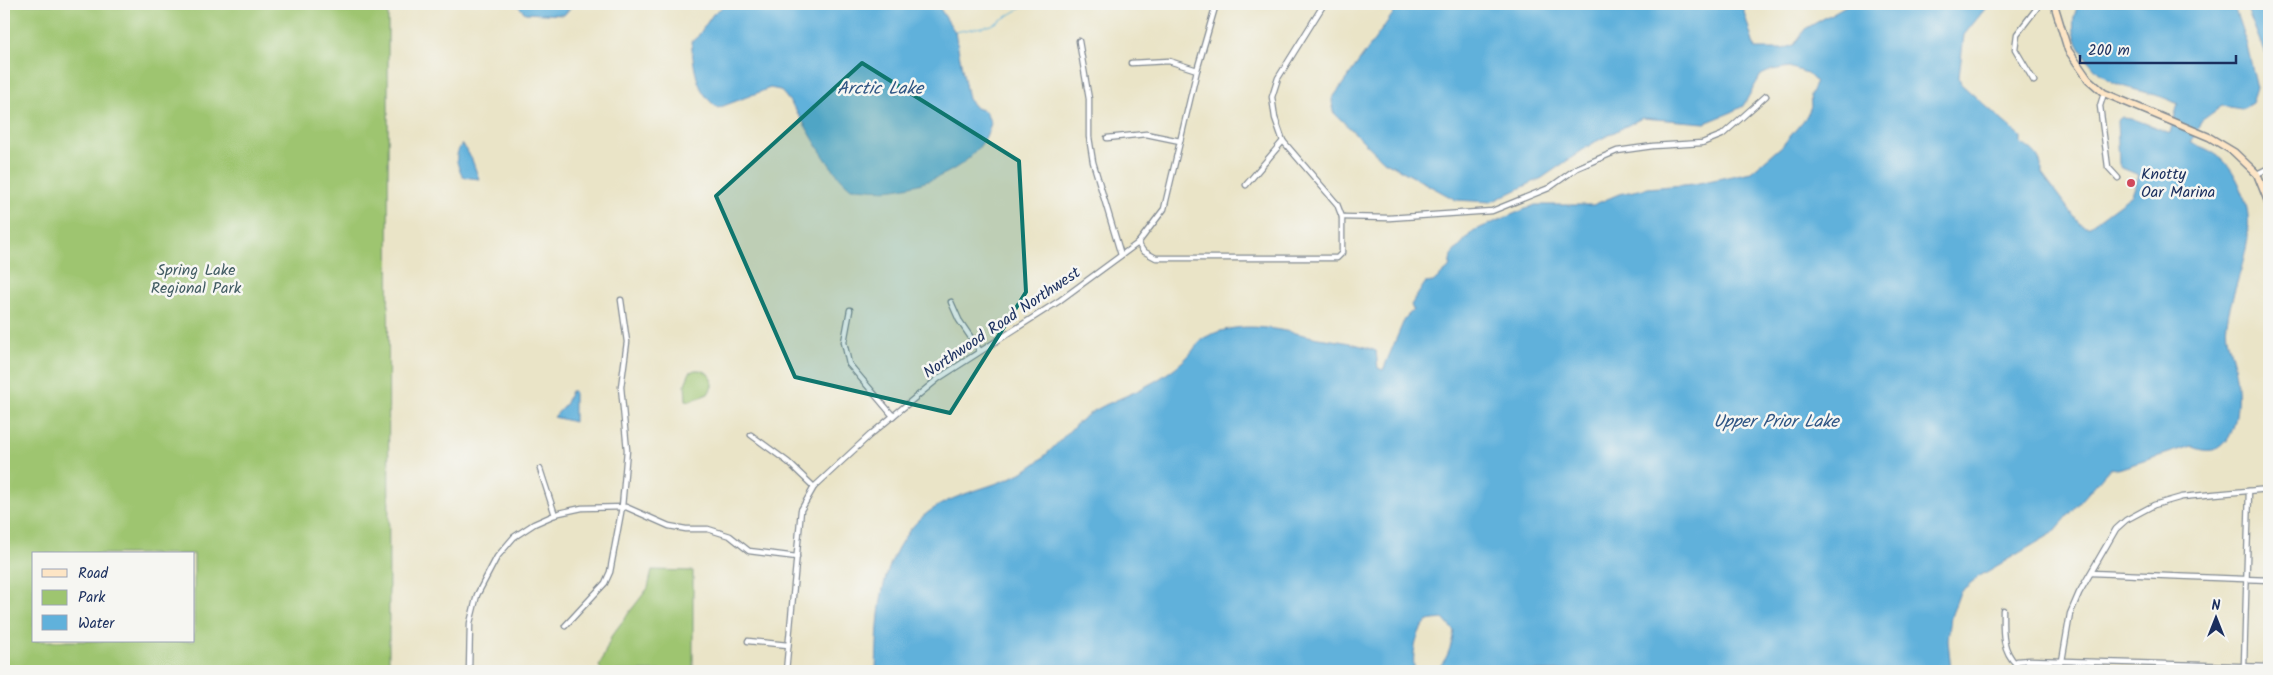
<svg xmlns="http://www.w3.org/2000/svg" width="2273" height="675" viewBox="0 0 2273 675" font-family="Kalam,sans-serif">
<rect width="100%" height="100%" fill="#f6f6f2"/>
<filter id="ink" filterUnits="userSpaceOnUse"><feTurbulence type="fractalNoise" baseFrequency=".02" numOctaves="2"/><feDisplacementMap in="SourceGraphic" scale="10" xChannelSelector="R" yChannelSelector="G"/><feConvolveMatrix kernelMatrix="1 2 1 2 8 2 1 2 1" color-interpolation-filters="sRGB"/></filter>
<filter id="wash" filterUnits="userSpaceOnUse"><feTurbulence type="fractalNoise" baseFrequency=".0096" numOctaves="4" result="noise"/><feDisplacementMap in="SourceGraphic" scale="20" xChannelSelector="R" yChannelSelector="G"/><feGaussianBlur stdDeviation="1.12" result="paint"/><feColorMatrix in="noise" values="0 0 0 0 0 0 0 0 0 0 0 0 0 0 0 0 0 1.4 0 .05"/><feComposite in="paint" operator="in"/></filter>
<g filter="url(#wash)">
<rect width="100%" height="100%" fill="#eae4c7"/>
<!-- green -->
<g fill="#9ec570" stroke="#5c7a67" fill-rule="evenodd">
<path d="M 4,4 L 388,4 L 389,671 L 4,671 ZM 34,554 L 194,554 L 194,641 L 34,641 Z"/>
<path d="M 695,370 C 707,369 713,376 712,387 L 708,394 L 690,401 L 686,400 L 685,384 L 690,372 Z"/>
<path d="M 652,570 L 693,571 L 693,671 L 603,671 L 599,667 L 612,635 L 648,588 Z"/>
</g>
<!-- water -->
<g fill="#60b1db" stroke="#3e709c">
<path d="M 519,4 L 571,4 L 571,7 L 564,15 L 525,13 L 519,7 Z"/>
<path d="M 727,4 L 937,4 L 955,32 L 968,99 L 976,108 L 985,111 L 991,123 C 981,164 932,184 894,189 C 880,191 865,188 851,188 C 819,161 807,119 780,90 L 770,88 L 718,108 C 695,92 694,66 691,41 L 696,39 L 713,14 Z"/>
<path d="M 1400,4 L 1744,4 L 1744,12 L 1755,49 L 1783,49 L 1794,45 L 1805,29 L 1849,4 L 1989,4 L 1964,35 L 1959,77 L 1961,84 L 2021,137 L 2021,144 C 2033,149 2043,160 2042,174 L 2079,223 L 2085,226 L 2090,226 L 2132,195 L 2139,175 L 2122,168 L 2119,164 L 2117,121 L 2122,117 L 2131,118 L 2170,133 L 2178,104 C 2135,82 2109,98 2080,48 C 2072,34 2071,18 2079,4 L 2233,4 L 2247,45 L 2257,89 L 2252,103 L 2242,109 L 2222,106 L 2201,121 L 2191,143 C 2199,146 2208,149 2215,154 C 2228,162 2234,173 2240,186 C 2262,235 2235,275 2227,322 C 2224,339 2233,355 2235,371 C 2241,402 2238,468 2191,446 L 2118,469 L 2110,468 L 2053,533 L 1978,577 L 1960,592 L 1951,617 L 1948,640 L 1951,671 L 1435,671 C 1448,660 1451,647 1454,631 L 1443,619 C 1438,620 1432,619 1427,622 C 1416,629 1411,660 1415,671 L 876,671 C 878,621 877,573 909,531 C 943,487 996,494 1036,463 C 1057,447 1070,426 1092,412 C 1110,401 1132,395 1150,384 C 1163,377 1179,366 1189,355 C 1194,350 1198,341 1204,338 C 1241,318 1280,330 1318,338 C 1338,341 1357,343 1376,351 L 1378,368 L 1383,370 L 1405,318 L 1413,310 L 1411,305 L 1425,283 L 1433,282 L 1449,268 L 1451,255 L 1473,231 L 1535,205 L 1593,205 L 1619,194 L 1648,188 L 1694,184 L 1751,172 L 1782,146 L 1807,116 L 1811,106 L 1810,95 L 1816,82 L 1807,73 L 1789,67 L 1772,70 L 1761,75 L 1743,106 L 1732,112 L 1705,123 L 1642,118 L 1593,143 L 1542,178 L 1491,202 L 1456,200 L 1384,161 L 1333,112 L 1332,99 Z"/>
<path d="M 2245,4 L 2269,4 L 2269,55 L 2264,51 Z"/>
<path d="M 462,144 L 471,157 L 479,179 L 463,177 C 457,164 453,157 462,144 Z"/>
<path d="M 571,391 L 574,391 L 574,422 L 554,417 L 565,405 Z"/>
</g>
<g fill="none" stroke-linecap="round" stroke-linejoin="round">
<!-- stream -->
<path stroke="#60b1db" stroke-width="1" d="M 955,32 L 992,25 L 1028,4"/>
</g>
</g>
<g filter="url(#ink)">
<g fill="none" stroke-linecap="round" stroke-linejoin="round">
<defs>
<g id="street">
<path d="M 1079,41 L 1089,99 L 1089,137 L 1093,162 L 1121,255"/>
<path d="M 1131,63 L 1169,61 L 1197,70"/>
<path d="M 2034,81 L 2015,49 L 2017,34 L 2040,4"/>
<path d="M 2104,93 L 2100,106 L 2108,167 L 2118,178"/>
<path d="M 1107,138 L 1146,134 L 1180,141"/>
<path d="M 2257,174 L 2269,168"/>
<path d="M 1246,185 L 1283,141"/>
<path d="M 1342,217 L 1389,218 L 1492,211 L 1549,188 L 1577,168 L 1617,151 L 1653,146 L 1702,143 L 1722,135 L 1766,96"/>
<path d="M 1138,243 L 1143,251 L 1156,258 L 1337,258 L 1342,253 L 1342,217 L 1337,204 L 1283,141 L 1275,118 L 1272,97 L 1278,78 L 1324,4"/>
<path d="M 951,302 L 959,320 L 980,351"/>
<path d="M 850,310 L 844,342 L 849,364 L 893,416"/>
<path d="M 751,435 L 788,462 L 814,487"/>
<path d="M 540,469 L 555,515"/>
<path d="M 2091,573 L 2269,580"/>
<path d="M 2003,610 C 2003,630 2001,649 2016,664"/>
<path d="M 565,626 L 605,583 L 610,572 L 622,507 L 627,450 L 621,387 L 627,342 L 621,300"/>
<path d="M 748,641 L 788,645"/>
<path d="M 2062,661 L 2070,614 L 2079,593 L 2116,529 L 2126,520 L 2154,505 L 2182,497 L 2269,489"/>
<path d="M 2244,665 L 2249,491"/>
<path d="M 469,671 L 470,623 L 477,595 L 497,557 L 514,537 L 534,524 L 559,513 L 582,508 L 626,507 L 669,526 L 686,529 L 708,529 L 730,536 L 749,551 L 797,557"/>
<path d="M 786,671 L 801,510 L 814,487 L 870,435 L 939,378 L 1059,301 L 1138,243 L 1164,209 L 1197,70 L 1216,4"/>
<path d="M 2014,671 L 2017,661 L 2030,660 L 2269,667"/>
</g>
<path id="secondary" d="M 2054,4 L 2068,50 L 2088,79 L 2104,93 L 2209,137 L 2234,152 L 2257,174 L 2269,204"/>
</defs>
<!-- street casing -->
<use href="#street" stroke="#828a92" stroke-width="7"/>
<!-- secondary casing -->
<use href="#secondary" stroke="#828a92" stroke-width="9"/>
<!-- street -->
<use href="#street" stroke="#fff" stroke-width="4.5"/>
<!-- secondary -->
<use href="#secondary" stroke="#fde5c5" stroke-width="6"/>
</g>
</g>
<!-- marked area -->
<path fill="#0f766e" fill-opacity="0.2" stroke="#0f766e" stroke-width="4" stroke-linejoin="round" d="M 862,63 L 1019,161 L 1026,292 L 950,413 L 795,377 L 716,196 Z"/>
<!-- markers -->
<circle fill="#d1495b" stroke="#f6f6f2" stroke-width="2" cx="2131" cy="183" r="5"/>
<g text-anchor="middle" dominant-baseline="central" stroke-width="5" stroke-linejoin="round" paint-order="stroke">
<!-- poi labels -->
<g font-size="16" fill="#1b2f5e" stroke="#f6f6f2" text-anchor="start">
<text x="2141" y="174">Knotty<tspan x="2141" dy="18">Oar Marina</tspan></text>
</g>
<!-- park labels -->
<g font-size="16" fill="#425c63" stroke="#f6f6f2">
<text x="196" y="270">Spring Lake<tspan x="196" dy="18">Regional Park</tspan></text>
</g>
<!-- street labels -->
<g font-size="16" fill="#1b2f5e" stroke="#f6f6f2">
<text transform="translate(1002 323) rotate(-34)">Northwood Road Northwest</text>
</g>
<!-- water labels -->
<g font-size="18" font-style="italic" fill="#305684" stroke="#f6f6f2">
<text x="880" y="89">Arctic Lake</text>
<text x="1776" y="422">Upper Prior Lake</text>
</g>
</g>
<!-- margin -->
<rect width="2273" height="675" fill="none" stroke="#f6f6f2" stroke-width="20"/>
<!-- legend -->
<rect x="32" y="552" width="162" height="90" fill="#f6f6f2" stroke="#9ea6b7"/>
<rect x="42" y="569" width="25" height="8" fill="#fde5c5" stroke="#9ea6b7"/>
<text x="78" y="578" font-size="15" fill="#1b2f5e">Road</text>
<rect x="42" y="590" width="25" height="15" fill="#9ec570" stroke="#9ea6b7"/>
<text x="78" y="602" font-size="15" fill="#1b2f5e">Park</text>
<rect x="42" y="615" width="25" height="15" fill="#60b1db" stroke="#9ea6b7"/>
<text x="78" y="628" font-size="15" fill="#1b2f5e">Water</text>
<!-- north arrow -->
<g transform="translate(2216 618)" stroke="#f6f6f2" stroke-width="4" paint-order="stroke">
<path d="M0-4L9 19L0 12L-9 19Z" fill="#1b2f5e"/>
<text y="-8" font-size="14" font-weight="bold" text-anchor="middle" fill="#1b2f5e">N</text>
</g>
<!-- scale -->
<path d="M2080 55v8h156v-8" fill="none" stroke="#1b2f5e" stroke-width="2.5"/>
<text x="2088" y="55" font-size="15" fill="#1b2f5e" stroke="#f6f6f2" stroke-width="4" paint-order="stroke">200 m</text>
</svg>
